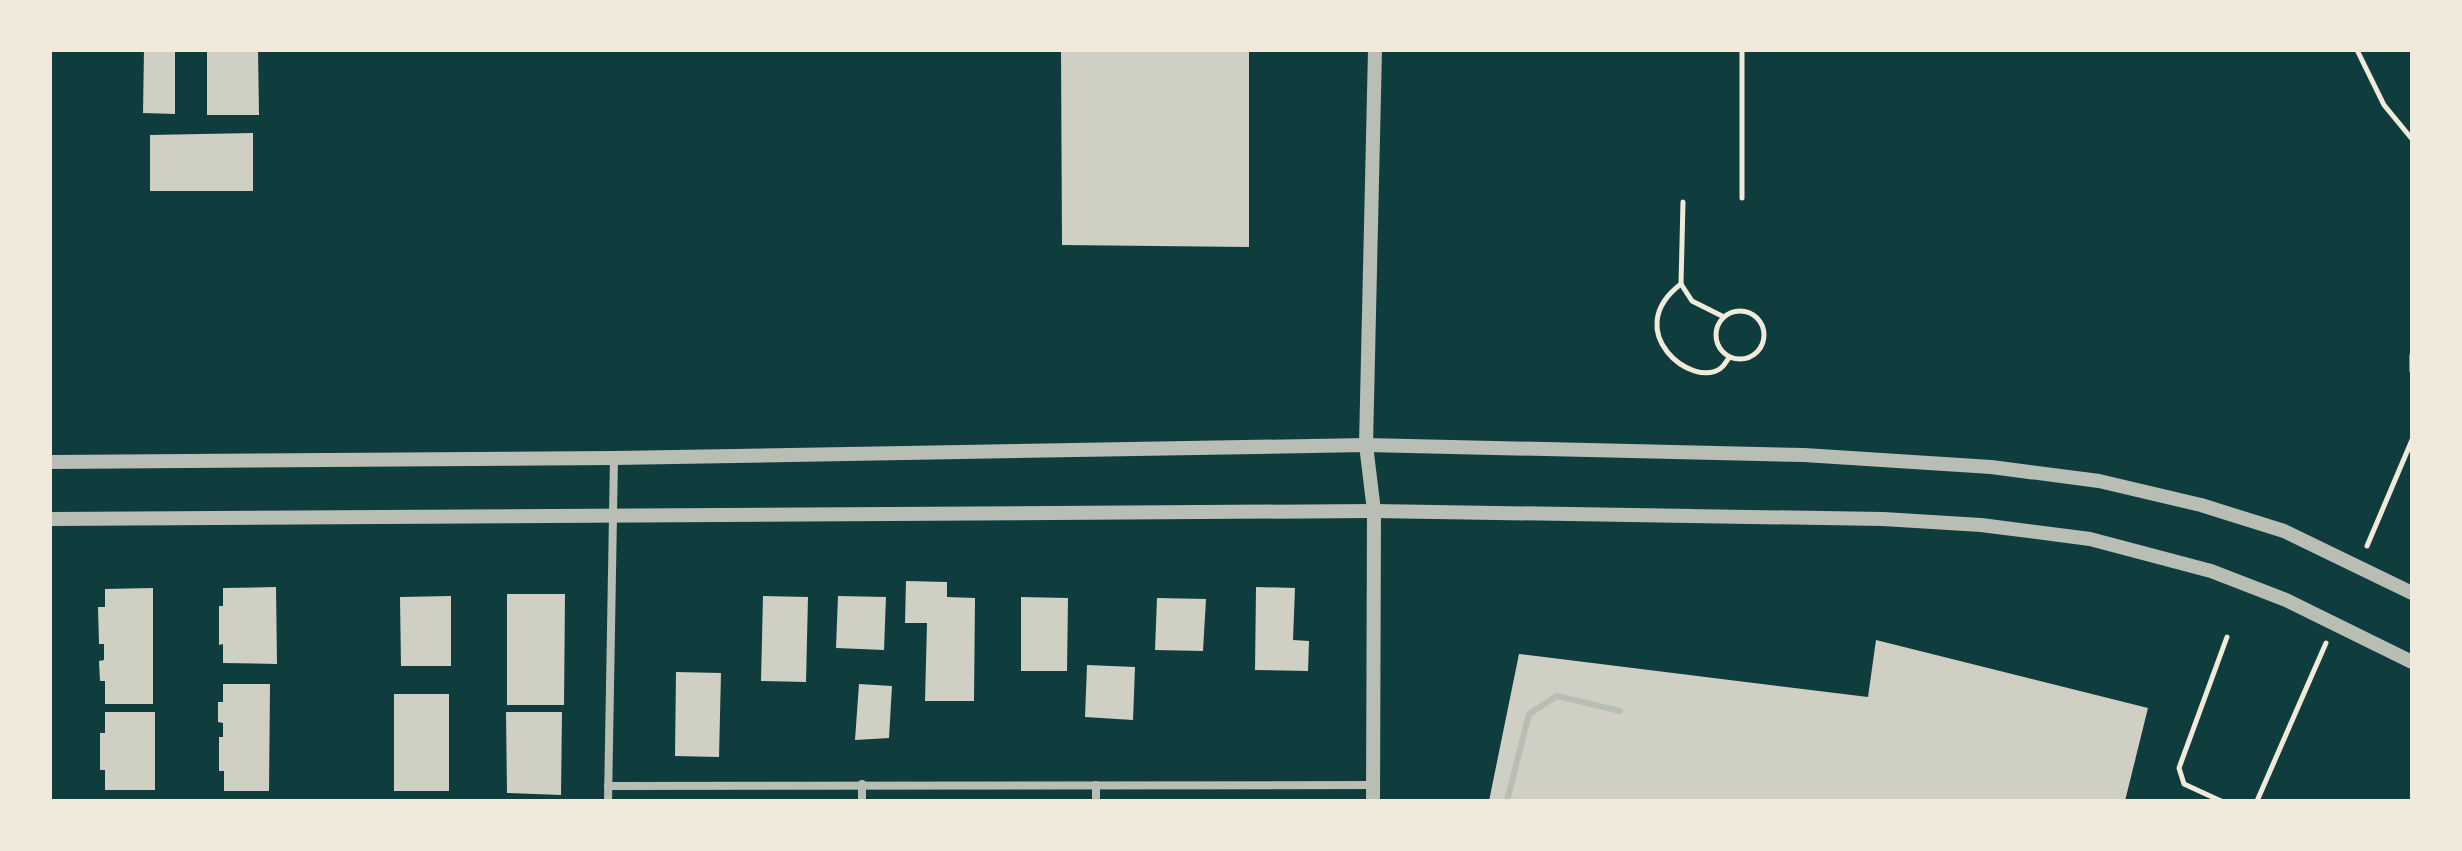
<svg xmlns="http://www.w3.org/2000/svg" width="2462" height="851" viewBox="0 0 2462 851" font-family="Ubuntu,sans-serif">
<rect width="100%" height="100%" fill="#0f3d3e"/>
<!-- building -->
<g fill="#cfcfc3">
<path d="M 144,50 L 175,50 L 175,114 L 143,113 Z"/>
<path d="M 207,50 L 258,50 L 259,115 L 207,115 Z"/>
<path d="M 1061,50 L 1249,50 L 1249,247 L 1062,245 Z"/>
<path d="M 253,133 L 253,191 L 150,191 L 150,135 Z"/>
<path d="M 906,581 L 947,582 L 947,597 L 975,598 L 974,701 L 925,701 L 927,623 L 905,623 Z"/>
<path d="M 276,587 L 277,664 L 223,663 L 223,644 L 219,645 L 219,606 L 223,606 L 223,588 Z"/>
<path d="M 1256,587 L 1295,588 L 1293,640 L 1309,641 L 1308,671 L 1255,670 Z"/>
<path d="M 153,588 L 153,704 L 105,704 L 105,681 L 100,681 L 99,661 L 104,660 L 104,644 L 99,644 L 98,607 L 105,607 L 105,589 Z"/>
<path d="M 507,594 L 565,594 L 564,705 L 507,705 Z"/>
<path d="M 451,596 L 451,666 L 401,666 L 400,597 Z"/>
<path d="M 763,596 L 808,597 L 806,682 L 761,681 Z"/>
<path d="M 838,596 L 886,597 L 884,650 L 836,648 Z"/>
<path d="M 1021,597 L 1068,598 L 1067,671 L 1021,671 Z"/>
<path d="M 1157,598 L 1206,599 L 1203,651 L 1155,650 Z"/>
<path d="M 1876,640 L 2148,708 L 2125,801 L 1489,801 L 1519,654 L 1868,697 Z"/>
<path d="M 1087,665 L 1135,667 L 1133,720 L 1085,717 Z"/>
<path d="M 676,672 L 721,673 L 719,757 L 675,756 Z"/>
<path d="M 223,684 L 270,684 L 269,791 L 224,791 L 224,771 L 219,771 L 219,737 L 223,737 L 223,723 L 218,722 L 218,702 L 223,702 Z"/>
<path d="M 859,684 L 892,686 L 889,738 L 855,740 Z"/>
<rect x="394" y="694" width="55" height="97"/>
<path d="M 105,712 L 155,712 L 155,790 L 105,790 L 105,770 L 100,770 L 100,733 L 105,733 Z"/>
<path d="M 506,712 L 562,712 L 561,795 L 507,793 Z"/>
</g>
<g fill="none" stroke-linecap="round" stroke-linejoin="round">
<!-- path -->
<g stroke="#f1e9da" stroke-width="5">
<path d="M 2357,50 L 2384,105 L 2412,139"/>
<path d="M 1742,198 L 1742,50"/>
<path d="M 1683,202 L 1681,284 L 1692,301 L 1724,317"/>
<path d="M 1681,284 C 1619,331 1693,390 1721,368 C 1725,365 1726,361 1729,358"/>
<circle cx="1740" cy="335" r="24"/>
<path d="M 2412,355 L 2412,371"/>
<path d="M 2367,546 L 2412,440"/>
<path d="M 2221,801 L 2184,784 L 2179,768 L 2227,637"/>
<path d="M 2257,801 L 2326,643"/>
</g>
<!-- service -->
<path stroke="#b8beb3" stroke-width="6" d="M 1507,801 L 1529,714 L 1557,696 L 1620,711"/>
<!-- minor -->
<g stroke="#b8beb3" stroke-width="8">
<path d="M 608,786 L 1373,785"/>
<path d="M 608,801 L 614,458"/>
<path d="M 862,801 L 862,784"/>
<path d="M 1096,801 L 1096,785"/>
</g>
<!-- tertiary -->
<g stroke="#b8beb3" stroke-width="14">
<path d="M 50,462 L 614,458 L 1366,445 L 1804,455 L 1991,467 L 2099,481 L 2201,505 L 2284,531 L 2412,593"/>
<path d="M 50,519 L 1374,511 L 1883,519 L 1981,525 L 2090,539 L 2211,571 L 2286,600 L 2412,662"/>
<path d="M 1373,801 L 1374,511 L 1366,445 L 1375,50"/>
</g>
</g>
<!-- border -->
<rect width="2462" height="851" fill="none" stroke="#f1e9da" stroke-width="104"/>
</svg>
